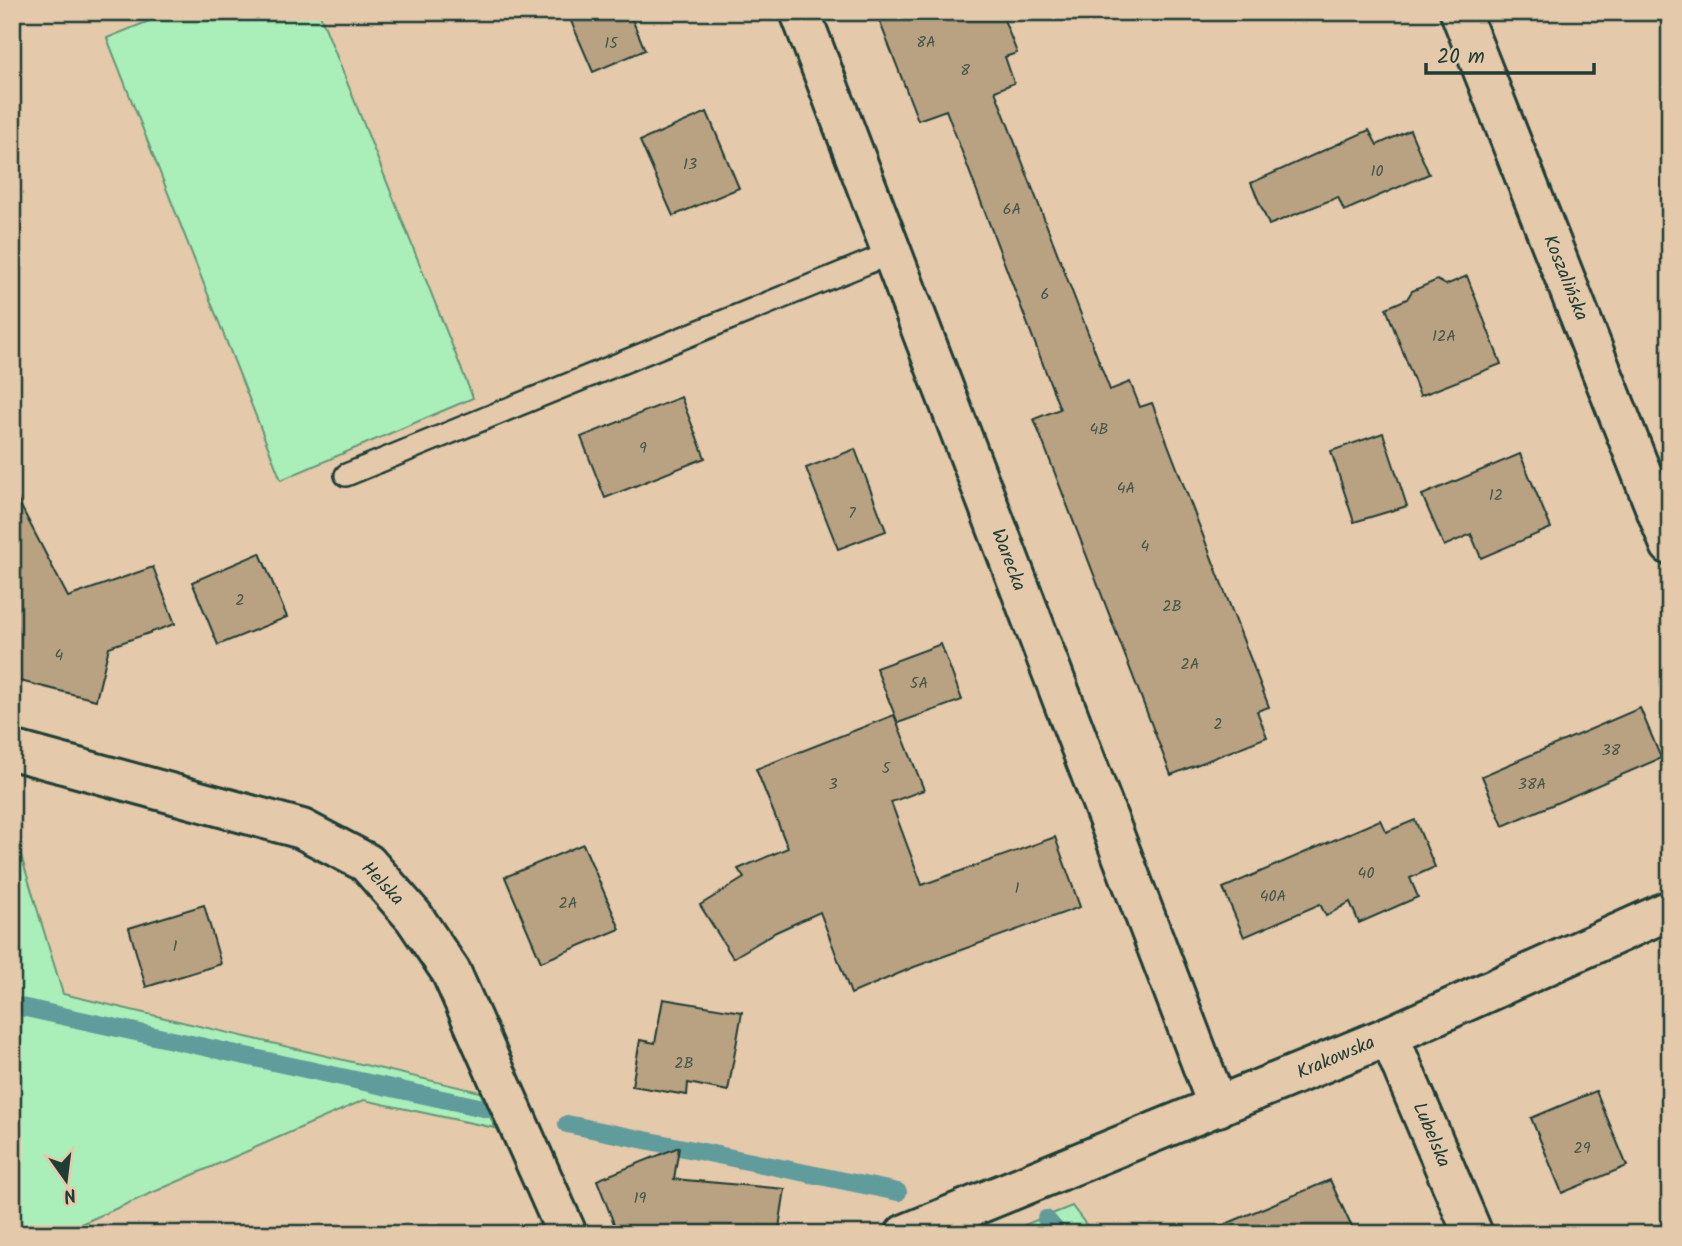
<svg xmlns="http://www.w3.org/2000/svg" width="1682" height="1246" viewBox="0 0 1682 1246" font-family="Kalam,sans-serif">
<rect width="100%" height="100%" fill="#e4c9ab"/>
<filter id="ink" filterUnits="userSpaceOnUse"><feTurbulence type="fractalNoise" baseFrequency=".0143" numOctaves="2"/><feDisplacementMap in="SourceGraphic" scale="14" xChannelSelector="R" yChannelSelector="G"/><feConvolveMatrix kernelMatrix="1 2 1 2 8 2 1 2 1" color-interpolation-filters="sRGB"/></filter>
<g filter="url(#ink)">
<!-- green -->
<g fill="#aaeeb9" stroke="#649676" stroke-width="2">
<path d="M 171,12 L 319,12 L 473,398 L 281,480 L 107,38 Z"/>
<path d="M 12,826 L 63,994 L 480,1092 L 495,1128 L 364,1100 L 58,1234 L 12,1234 Z"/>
<path d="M 1072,1206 L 1093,1234 L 1007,1232 Z"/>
</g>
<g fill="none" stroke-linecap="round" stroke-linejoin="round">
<!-- stream -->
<g stroke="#5f9c9b" stroke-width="18">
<path d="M 12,1005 L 488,1109"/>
<path d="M 567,1124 L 898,1192"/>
<path d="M 1046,1219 L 1059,1234"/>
</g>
</g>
<!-- building -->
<g fill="#b9a282" stroke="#1f3d34" stroke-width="2">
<path d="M 567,12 L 629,12 L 645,50 L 593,72 Z"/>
<path d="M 876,12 L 1001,12 L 1017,53 L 1005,57 L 1014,83 L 995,91 L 1110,390 L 1130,382 L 1140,407 L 1152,403 L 1269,707 L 1257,711 L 1267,737 L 1171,775 L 1034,419 L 1060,409 L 946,110 L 918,120 Z"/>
<path d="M 707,112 L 739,188 L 673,216 L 640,141 Z"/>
<path d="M 1369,130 L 1377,145 L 1410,130 L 1429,174 L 1344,211 L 1338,197 L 1269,225 L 1251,183 Z"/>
<path d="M 1467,276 L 1501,364 L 1420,396 L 1386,308 L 1407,299 L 1412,291 L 1437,280 L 1446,285 Z"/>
<path d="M 681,397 L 705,458 L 605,498 L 581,437 Z"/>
<path d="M 1383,433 L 1407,506 L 1354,522 L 1331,451 Z"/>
<path d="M 855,449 L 886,531 L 838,549 L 806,468 Z"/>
<path d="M 1520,454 L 1551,528 L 1481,558 L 1471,534 L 1444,546 L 1422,495 Z"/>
<path d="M 12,489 L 68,597 L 153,567 L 175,624 L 109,647 L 96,700 L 12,679 Z"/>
<path d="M 260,553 L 287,617 L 218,645 L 192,582 Z"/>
<path d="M 941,644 L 962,700 L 898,723 L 876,668 Z"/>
<path d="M 1640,708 L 1661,758 L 1503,826 L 1482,776 Z"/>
<path d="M 894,715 L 924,790 L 891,802 L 922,885 L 1055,837 L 1080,907 L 914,967 L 851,994 L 820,912 L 776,932 L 733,958 L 700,905 L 744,878 L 738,869 L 788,848 L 756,769 Z"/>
<path d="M 1380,820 L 1386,832 L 1415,820 L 1435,867 L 1410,878 L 1418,897 L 1359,923 L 1350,902 L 1326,916 L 1320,904 L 1244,937 L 1223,888 Z"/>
<path d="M 583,844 L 620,929 L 541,962 L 505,877 Z"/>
<path d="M 204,905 L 221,964 L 146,987 L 129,928 Z"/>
<path d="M 663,999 L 742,1012 L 728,1091 L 688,1083 L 687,1095 L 632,1086 L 640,1040 L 655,1043 Z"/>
<path d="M 1596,1091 L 1627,1166 L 1562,1193 L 1531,1118 Z"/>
<path d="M 679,1147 L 674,1179 L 785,1189 L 778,1234 L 618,1234 L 597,1180 Z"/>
<path d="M 1330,1180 L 1355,1234 L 1202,1234 Z"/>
</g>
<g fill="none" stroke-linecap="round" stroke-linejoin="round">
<defs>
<path id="service" d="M 346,475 L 891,253"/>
<g id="minor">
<path d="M 800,12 L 1218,1107"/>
<path d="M 1460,12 L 1670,545"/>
<path d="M 12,750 L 302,829 L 367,863 L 414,917 L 451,972 L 567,1234"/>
<path d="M 1389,1036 L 1473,1234"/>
<path d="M 905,1234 L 1389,1036 L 1670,910"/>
</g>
</defs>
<!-- service casing -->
<use href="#service" stroke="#1f3d34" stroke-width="26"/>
<!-- minor casing -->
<use href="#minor" stroke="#1f3d34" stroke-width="44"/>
<!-- service -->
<use href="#service" stroke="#e4c9ab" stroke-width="21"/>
<!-- minor -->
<use href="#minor" stroke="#e4c9ab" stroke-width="38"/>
</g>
</g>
<g text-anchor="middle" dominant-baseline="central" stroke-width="7" stroke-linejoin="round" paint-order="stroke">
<!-- number labels -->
<g font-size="16" fill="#465648">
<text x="926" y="42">8A</text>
<text x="611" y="43">15</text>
<text x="965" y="70">8</text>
<text x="690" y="164">13</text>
<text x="1377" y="171">10</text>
<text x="1012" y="209">6A</text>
<text x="1045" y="294">6</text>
<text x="1444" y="336">12A</text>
<text x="1099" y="429">4B</text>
<text x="643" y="448">9</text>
<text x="1126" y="488">4A</text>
<text x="1496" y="495">12</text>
<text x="852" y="513">7</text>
<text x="1145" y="546">4</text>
<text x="240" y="600">2</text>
<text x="1172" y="606">2B</text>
<text x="59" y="655">4</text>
<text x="1190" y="664">2A</text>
<text x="919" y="683">5A</text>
<text x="1218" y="724">2</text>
<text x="1611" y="750">38</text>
<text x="886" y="768">5</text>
<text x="833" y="784">3</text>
<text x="1532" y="784">38A</text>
<text x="1366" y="873">40</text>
<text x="1017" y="888">1</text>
<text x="1273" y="896">40A</text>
<text x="568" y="903">2A</text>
<text x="175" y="946">1</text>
<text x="684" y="1063">2B</text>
<text x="1582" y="1148">29</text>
<text x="640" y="1198">19</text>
</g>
<!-- street labels -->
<g font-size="19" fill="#1f3d34" stroke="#e4c9ab">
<text transform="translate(1565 278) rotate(68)">Koszalińska</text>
<text transform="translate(1008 560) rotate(69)">Warecka</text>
<text transform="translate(382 884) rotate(46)">Helska</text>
<text transform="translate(1336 1058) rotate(-23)">Krakowska</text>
<text transform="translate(1431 1135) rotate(67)">Lubelska</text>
</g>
</g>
<!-- margin -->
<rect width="1682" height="1246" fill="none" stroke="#e4c9ab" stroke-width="42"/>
<rect x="21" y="21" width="1640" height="1204" fill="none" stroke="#1f3d34" stroke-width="2.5" filter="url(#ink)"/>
<!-- north arrow -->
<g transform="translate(66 1180) rotate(166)" stroke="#e4c9ab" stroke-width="5" paint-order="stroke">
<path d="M0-5L12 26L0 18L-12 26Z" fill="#1f3d34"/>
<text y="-10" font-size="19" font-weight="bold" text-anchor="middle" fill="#1f3d34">N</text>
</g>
<!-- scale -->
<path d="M1426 63v10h168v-10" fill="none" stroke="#1f3d34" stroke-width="3.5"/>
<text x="1437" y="63" font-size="21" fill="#1f3d34" stroke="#e4c9ab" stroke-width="5" paint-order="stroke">20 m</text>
</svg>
